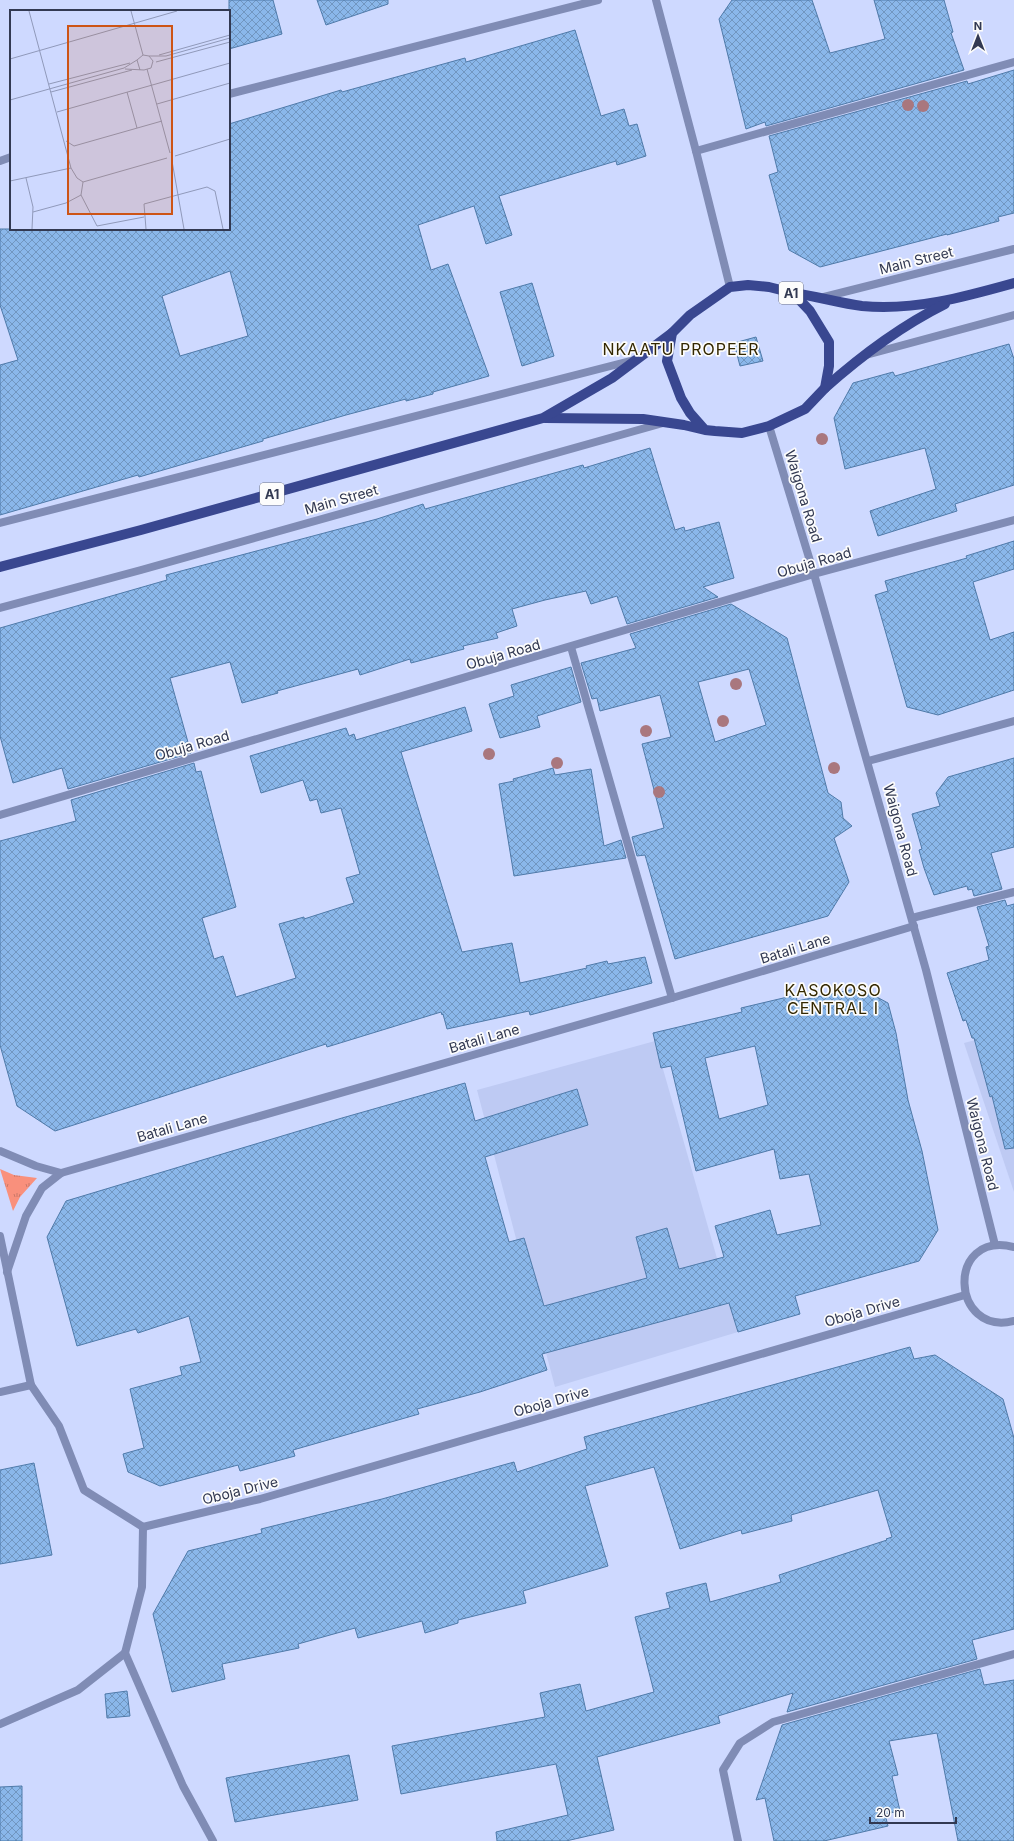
<svg xmlns="http://www.w3.org/2000/svg" width="1014" height="1841" viewBox="0 0 1014 1841" font-family="Inter,sans-serif">
<defs>
<pattern id="grass-tufts" width="24" height="20" patternUnits="userSpaceOnUse"><rect width="24" height="20" fill="#f9907c"/><path d="M3 7l-1-3M5 7V3M7 7l1-3M15 17l-1-3M17 17v-4M19 17l1-3" fill="none" stroke="#ca7768"/></pattern>
<pattern id="building-cross-hatch" width="8" height="8" patternUnits="userSpaceOnUse"><rect width="8" height="8" fill="#8ab7ea"/><path d="M0 0l8 8M0 8l8-8" fill="none" stroke="#7196c0"/></pattern>
</defs>
<rect width="100%" height="100%" fill="#ced9ff"/>
<!-- built -->
<g fill="#becaf3">
<path d="M 1014,1030 L 1014,1192 L 964,1043 Z"/>
<path d="M 655,1041 L 738,1332 L 555,1387 L 477,1090 Z"/>
</g>
<!-- grass -->
<path fill="url(#grass-tufts)" d="M 0,1169 L 14,1175 L 37,1178 L 20,1197 L 13,1211 Z"/>
<!-- building -->
<g fill="url(#building-cross-hatch)" stroke="#4f7aa9" fill-rule="evenodd">
<path d="M 229,0 L 273,0 L 282,34 L 229,49 Z"/>
<path d="M 317,0 L 388,0 L 388,4 L 326,25 Z"/>
<path d="M 732,0 L 812,0 L 830,53 L 885,39 L 874,0 L 944,0 L 953,32 L 951,33 L 964,70 L 766,126 L 765,122 L 746,129 L 719,19 Z"/>
<path d="M 575,30 L 601,116 L 624,109 L 629,126 L 637,124 L 646,156 L 617,165 L 616,161 L 499,196 L 512,235 L 486,244 L 474,206 L 418,225 L 431,270 L 448,264 L 489,376 L 433,392 L 433,394 L 406,401 L 406,399 L 346,415 L 263,439 L 263,441 L 139,477 L 138,475 L 0,515 L 0,365 L 18,360 L 0,305 L 0,229 L 229,229 L 229,124 L 341,90 L 342,92 L 465,58 L 466,62 ZM 230,271 L 248,336 L 180,356 L 162,296 Z"/>
<path d="M 1014,70 L 1014,213 L 998,217 L 999,221 L 947,235 L 947,234 L 820,267 L 789,250 L 769,175 L 778,172 L 769,136 L 967,81 L 968,84 Z"/>
<path d="M 532,283 L 554,356 L 522,366 L 500,292 Z"/>
<path d="M 756,337 L 763,361 L 740,366 L 734,343 Z"/>
<path d="M 1009,344 L 1014,359 L 1014,485 L 955,504 L 957,511 L 878,536 L 870,511 L 936,489 L 925,448 L 845,469 L 834,418 L 853,383 L 893,372 L 895,376 Z"/>
<path d="M 650,448 L 675,530 L 684,527 L 685,531 L 719,522 L 734,578 L 703,587 L 718,597 L 627,624 L 617,596 L 591,604 L 586,591 L 545,600 L 512,609 L 517,626 L 496,633 L 498,638 L 463,646 L 464,649 L 411,663 L 410,659 L 360,675 L 358,669 L 277,691 L 278,693 L 242,703 L 230,662 L 170,678 L 191,753 L 68,789 L 62,768 L 13,783 L 0,736 L 0,628 L 167,580 L 166,575 L 377,519 L 423,504 L 425,509 L 583,465 L 584,468 Z"/>
<path d="M 1014,541 L 1014,569 L 973,582 L 990,640 L 1014,632 L 1014,690 L 938,715 L 907,707 L 875,595 L 888,591 L 885,581 L 967,558 L 966,556 Z"/>
<path d="M 731,604 L 787,638 L 828,793 L 841,802 L 843,818 L 852,826 L 834,838 L 849,882 L 828,916 L 675,959 L 645,855 L 637,856 L 632,837 L 664,828 L 642,744 L 671,737 L 660,695 L 600,711 L 597,698 L 592,699 L 581,663 L 636,648 L 630,634 ZM 749,669 L 766,725 L 715,742 L 698,682 Z"/>
<path d="M 571,667 L 581,702 L 537,716 L 540,727 L 500,738 L 489,704 L 514,696 L 511,685 Z"/>
<path d="M 465,707 L 472,731 L 401,752 L 462,952 L 512,943 L 520,983 L 587,968 L 586,966 L 607,961 L 608,964 L 645,957 L 652,983 L 530,1015 L 529,1011 L 447,1029 L 443,1014 L 442,1015 L 441,1012 L 327,1047 L 326,1044 L 55,1131 L 17,1106 L 0,1045 L 0,841 L 76,821 L 71,800 L 194,763 L 196,772 L 201,771 L 236,907 L 202,918 L 214,959 L 223,956 L 236,997 L 296,978 L 279,924 L 304,917 L 304,919 L 354,903 L 346,878 L 360,874 L 341,808 L 321,813 L 317,799 L 310,801 L 303,780 L 261,793 L 250,756 L 346,728 L 349,736 L 354,734 L 356,740 Z"/>
<path d="M 1014,758 L 1014,847 L 991,853 L 1002,889 L 974,896 L 972,889 L 968,890 L 967,886 L 934,895 L 924,868 L 919,850 L 922,849 L 912,814 L 940,806 L 936,793 L 948,777 Z"/>
<path d="M 553,768 L 555,775 L 591,769 L 604,846 L 621,840 L 626,858 L 514,876 L 499,784 L 514,781 L 513,779 Z"/>
<path d="M 1005,900 L 1007,906 L 1014,904 L 1014,1148 L 1005,1149 L 992,1096 L 990,1097 L 974,1038 L 972,1038 L 966,1020 L 963,1021 L 947,973 L 989,960 L 986,947 L 989,946 L 977,907 Z"/>
<path d="M 860,988 L 888,1003 L 896,1033 L 908,1100 L 922,1151 L 938,1230 L 919,1261 L 795,1296 L 800,1314 L 738,1332 L 729,1303 L 542,1354 L 547,1370 L 480,1392 L 417,1409 L 419,1414 L 293,1450 L 295,1456 L 240,1471 L 238,1465 L 160,1486 L 128,1472 L 123,1454 L 144,1448 L 130,1389 L 182,1375 L 180,1367 L 201,1362 L 189,1316 L 138,1333 L 136,1329 L 77,1346 L 47,1237 L 66,1201 L 342,1118 L 465,1083 L 475,1121 L 577,1089 L 588,1125 L 485,1157 L 509,1242 L 524,1238 L 544,1306 L 647,1278 L 636,1237 L 667,1228 L 679,1269 L 724,1257 L 715,1226 L 770,1210 L 777,1235 L 821,1225 L 809,1174 L 780,1179 L 774,1149 L 696,1171 L 671,1066 L 661,1068 L 653,1033 L 742,1012 L 741,1008 L 796,995 L 797,1001 ZM 755,1046 L 768,1105 L 719,1119 L 705,1058 Z"/>
<path d="M 910,1347 L 914,1359 L 935,1355 L 1003,1399 L 1014,1438 L 1014,1629 L 972,1640 L 977,1659 L 787,1712 L 793,1693 L 718,1716 L 720,1723 L 597,1757 L 614,1830 L 566,1841 L 497,1841 L 496,1832 L 568,1815 L 556,1764 L 401,1794 L 392,1746 L 545,1717 L 540,1693 L 580,1684 L 586,1711 L 654,1692 L 635,1617 L 670,1608 L 666,1593 L 706,1583 L 710,1602 L 781,1582 L 779,1575 L 887,1540 L 886,1539 L 892,1537 L 878,1490 L 791,1515 L 792,1521 L 742,1534 L 741,1530 L 680,1549 L 654,1467 L 585,1486 L 608,1566 L 523,1591 L 526,1603 L 458,1620 L 458,1623 L 425,1633 L 422,1621 L 358,1638 L 355,1628 L 298,1644 L 299,1648 L 222,1664 L 225,1679 L 172,1692 L 153,1614 L 188,1551 L 262,1533 L 261,1529 L 382,1499 L 514,1462 L 517,1472 L 587,1449 L 584,1437 Z"/>
<path d="M 34,1463 L 52,1555 L 0,1564 L 0,1470 Z"/>
<path d="M 980,1669 L 984,1685 L 1014,1680 L 1014,1841 L 958,1841 L 937,1733 L 889,1741 L 898,1775 L 892,1776 L 900,1811 L 885,1814 L 888,1826 L 824,1841 L 774,1841 L 765,1798 L 756,1800 L 782,1725 Z"/>
<path d="M 127,1691 L 130,1716 L 107,1718 L 105,1694 Z"/>
<path d="M 349,1755 L 358,1800 L 235,1822 L 226,1778 Z"/>
<path d="M 22,1786 L 22,1841 L 0,1841 L 0,1787 Z"/>
</g>
<g fill="none" stroke-linecap="round" stroke-linejoin="round">
<!-- service -->
<g stroke="#808cb5" stroke-width="8">
<path d="M 696,151 L 1014,62"/>
<path d="M 912,918 L 1014,892"/>
</g>
<!-- minor -->
<g stroke="#808cb5" stroke-width="8">
<path d="M 656,0 L 696,151 L 730,287"/>
<path d="M 229,94 L 598,0"/>
<path d="M 0,161 L 11,157"/>
<path d="M 824,297 L 1014,249"/>
<path d="M 866,355 L 1014,315"/>
<path d="M 769,426 L 814,574 L 926,970 L 995,1245"/>
<path d="M 0,523 L 634,360"/>
<path d="M 0,608 L 141,570 L 663,423"/>
<path d="M 571,647 L 672,998"/>
<path d="M 868,761 L 1014,721"/>
<path d="M 0,815 L 814,574 L 1014,520"/>
<path d="M 0,1151 L 36,1166 L 61,1173"/>
<path d="M 0,1236 L 31,1385 L 59,1426 L 84,1490 L 143,1527"/>
<path d="M 1014,1247 C 945,1230 951,1337 1014,1321"/>
<path d="M 7,1272 L 26,1216 L 42,1188 L 61,1173 L 672,998 L 914,926"/>
<path d="M 0,1392 L 31,1385"/>
<path d="M 143,1527 L 260,1499 L 965,1295"/>
<path d="M 143,1527 L 142,1587 L 125,1653 L 183,1786 L 213,1841"/>
<path d="M 0,1724 L 78,1690 L 125,1653"/>
<path d="M 738,1841 L 723,1770 L 740,1743 L 773,1722 L 1014,1654"/>
</g>
<!-- primary -->
<g stroke="#394790" stroke-width="10">
<path d="M 793,293 C 816,296 839,303 862,306 C 914,311 964,297 1014,283"/>
<path d="M 825,388 C 862,355 901,326 945,304"/>
<path d="M 545,418 L 643,419 L 684,425 L 705,430 L 715,431 L 742,433 L 769,426 L 805,409 L 825,388 L 829,366 L 829,342 L 810,311 L 793,293 L 769,287 L 748,285 L 730,287 L 690,315 L 672,333 L 667,361 L 681,398 L 690,413 L 705,430"/>
<path d="M 0,567 L 141,530 L 543,418 L 612,378 L 672,333"/>
</g>
</g>
<!-- trees -->
<g fill="#a9777e">
<circle cx="908" cy="105" r="6"/>
<circle cx="923" cy="106" r="6"/>
<circle cx="822" cy="439" r="6"/>
<circle cx="736" cy="684" r="6"/>
<circle cx="723" cy="721" r="6"/>
<circle cx="646" cy="731" r="6"/>
<circle cx="489" cy="754" r="6"/>
<circle cx="557" cy="763" r="6"/>
<circle cx="834" cy="768" r="6"/>
<circle cx="659" cy="792" r="6"/>
</g>
<g text-anchor="middle" dominant-baseline="central" stroke-width="3.5" stroke-linejoin="round" paint-order="stroke">
<!-- shield labels -->
<g fill="#fcfcfc" stroke="#6f7485" stroke-width="1">
<rect x="779" y="282" width="24" height="22" rx="3"/>
<rect x="260" y="483" width="24" height="22" rx="3"/>
</g>
<g font-size="13" font-weight="bold" fill="#323952">
<text x="791" y="293">A1</text>
<text x="272" y="494">A1</text>
</g>
<!-- street labels -->
<g font-size="14" fill="#323952" stroke="#fcfcfc">
<text transform="translate(916 260) rotate(-14)">Main Street</text>
<text transform="translate(804 496) rotate(73)">Waigona Road</text>
<text transform="translate(341 499) rotate(-16)">Main Street</text>
<text transform="translate(814 562) rotate(-16)">Obuja Road</text>
<text transform="translate(503 654) rotate(-16)">Obuja Road</text>
<text transform="translate(192 745) rotate(-16)">Obuja Road</text>
<text transform="translate(901 830) rotate(75)">Waigona Road</text>
<text transform="translate(795 948) rotate(-17)">Batali Lane</text>
<text transform="translate(484 1038) rotate(-16)">Batali Lane</text>
<text transform="translate(172 1127) rotate(-16)">Batali Lane</text>
<text transform="translate(983 1144) rotate(76)">Waigona Road</text>
<text transform="translate(862 1311) rotate(-16)">Oboja Drive</text>
<text transform="translate(551 1401) rotate(-16)">Oboja Drive</text>
<text transform="translate(240 1490) rotate(-14)">Oboja Drive</text>
</g>
<!-- quarter labels -->
<g font-size="16" letter-spacing="1" fill="#342800" stroke="#fcfcfc">
<text x="681" y="349">NKAATU PROPEER</text>
<text x="833" y="990">KASOKOSO<tspan x="833" dy="18">CENTRAL I</tspan></text>
</g>
</g>
<!-- overview -->
<g transform="translate(10 10)">
<rect width="220" height="220" fill="#ced9ff"/>
<path fill="none" stroke="#9099ba" stroke-width="1" d="M 19,1 L 61,158 L 67,168 L 73,172M 121,1 L 133,45M 149,45 L 220,25M 139,46 L 156,46 L 220,28M 0,49 L 167,1M 146,52 L 220,32M 115,59 L 134,60 L 141,58 L 143,51 L 139,46 L 133,45 L 127,50 L 130,60M 137,59 L 160,143M 39,74 L 120,53M 41,82 L 122,60M 117,82 L 127,118M 0,90 L 114,58 L 127,50M 147,94 L 220,73M 47,102 L 220,53M 56,131 L 64,136 L 152,111M 165,146 L 220,129M 162,151 L 174,219M 16,168 L 23,197 L 22,219M 0,171 L 61,158M 73,172 L 71,185 L 87,216 L 134,207M 73,172 L 157,148M 23,202 L 56,193 L 71,185M 136,219 L 134,194 L 197,177 L 205,181 L 213,219"/>
<path fill="#cd5416" fill-opacity="0.15" stroke="#cd5416" stroke-width="2" d="M 58,16 L 162,16 L 162,204 L 58,204 Z"/>
<rect width="220" height="220" fill="none" stroke="#323952" stroke-width="2"/>
</g>
<!-- north arrow -->
<g transform="translate(978 36)" stroke="#fcfcfc" stroke-width="3" paint-order="stroke">
<path d="M0-3L7 15L0 10L-7 15Z" fill="#323952"/>
<text y="-6" font-size="11" font-weight="bold" text-anchor="middle" fill="#323952">N</text>
</g>
<!-- scale -->
<path d="M870 1817v6h86v-6" fill="none" stroke="#323952" stroke-width="2"/>
<text x="876" y="1817" font-size="12" fill="#323952" stroke="#fcfcfc" stroke-width="3" paint-order="stroke">20 m</text>
</svg>
